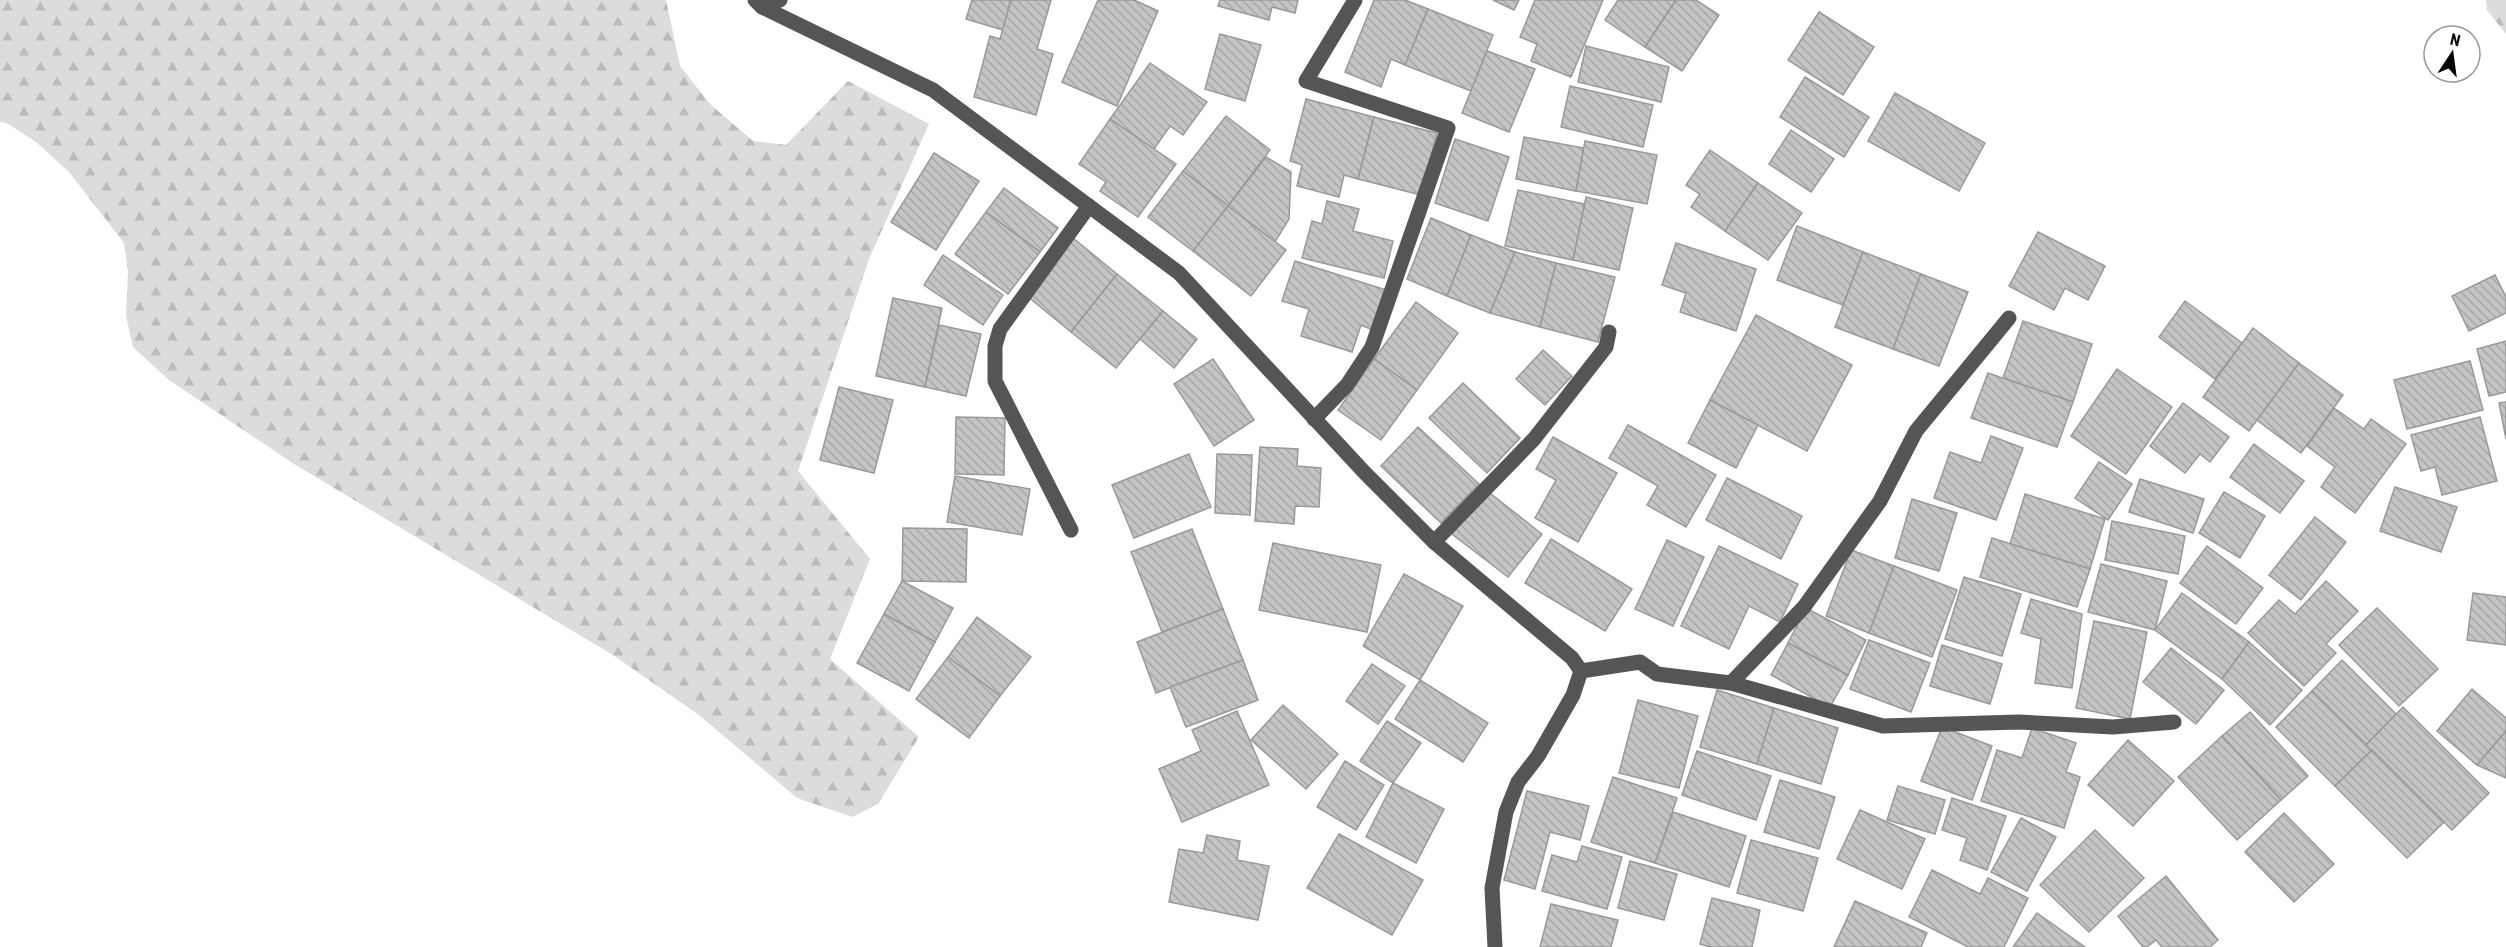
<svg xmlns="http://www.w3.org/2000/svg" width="2506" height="947" viewBox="0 0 2506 947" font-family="'Roboto Condensed',sans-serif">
<defs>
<pattern id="forest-firs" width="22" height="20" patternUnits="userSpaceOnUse" patternTransform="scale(1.5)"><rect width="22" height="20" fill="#dcdcdc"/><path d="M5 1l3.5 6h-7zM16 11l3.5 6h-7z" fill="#bbb"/></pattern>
<pattern id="building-back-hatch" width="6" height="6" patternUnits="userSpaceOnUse" patternTransform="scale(1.5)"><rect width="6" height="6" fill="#c4c4c4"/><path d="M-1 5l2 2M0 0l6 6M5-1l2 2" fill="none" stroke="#a7a7a7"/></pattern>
</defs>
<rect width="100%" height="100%" fill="#fff"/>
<!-- forest -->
<g fill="url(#forest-firs)">
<path d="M 0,0 L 666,0 L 680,66 L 710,104 L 753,141 L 786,145 L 848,81 L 929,124 L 869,259 L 798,471 L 870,559 L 830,659 L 919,737 L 878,804 L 852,817 L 797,798 L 699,715 L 613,655 L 294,464 L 169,380 L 133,347 L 126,316 L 128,272 L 124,243 L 69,172 L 36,142 L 7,123 L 0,122 Z"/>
<path d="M 2486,0 L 2506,0 L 2506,34 L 2487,10 Z"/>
</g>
<!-- building -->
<g fill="url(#building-back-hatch)" stroke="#999" stroke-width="1.5">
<path d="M 972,0 L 1011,0 L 1003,30 L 966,19 Z"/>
<path d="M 1011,0 L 1051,0 L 1037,49 L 1053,54 L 1036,115 L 974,97 L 990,36 L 1000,39 Z"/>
<path d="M 1098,0 L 1134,0 L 1158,11 L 1117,106 L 1062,82 Z"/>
<path d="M 1220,0 L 1298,0 L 1295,13 L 1272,7 L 1269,20 L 1218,6 Z"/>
<path d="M 1374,0 L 1405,0 L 1428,9 L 1405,65 L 1391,59 L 1381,87 L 1345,72 Z"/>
<path d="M 1493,0 L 1519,0 L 1514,10 Z"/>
<path d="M 1535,0 L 1603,0 L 1571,77 L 1531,61 L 1537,44 L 1520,37 Z"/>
<path d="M 1618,0 L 1676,0 L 1645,47 L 1605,20 Z"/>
<path d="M 1676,0 L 1696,0 L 1719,15 L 1682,71 L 1645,47 Z"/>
<path d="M 1428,9 L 1493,35 L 1471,91 L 1405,65 Z"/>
<path d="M 1819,12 L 1874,47 L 1843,95 L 1788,60 Z"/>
<path d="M 1220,34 L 1261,45 L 1245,101 L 1205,89 Z"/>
<path d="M 1586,46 L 1669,67 L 1661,102 L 1578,82 Z"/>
<path d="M 1487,51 L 1535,69 L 1509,132 L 1462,113 Z"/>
<path d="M 1150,63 L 1207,102 L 1183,135 L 1170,126 L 1154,149 L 1110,119 Z"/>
<path d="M 1805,77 L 1869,117 L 1844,157 L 1780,117 Z"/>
<path d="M 1570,86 L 1653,105 L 1643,147 L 1561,127 Z"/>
<path d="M 1895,93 L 1985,143 L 1959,191 L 1868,141 Z"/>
<path d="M 1306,99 L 1374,117 L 1358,179 L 1344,175 L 1339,197 L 1297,186 L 1302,165 L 1290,161 Z"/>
<path d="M 1226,116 L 1270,150 L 1228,206 L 1183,171 Z"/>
<path d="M 1374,117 L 1437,133 L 1421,195 L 1358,179 Z"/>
<path d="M 1110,119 L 1176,164 L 1138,217 L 1100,191 L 1106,182 L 1079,164 Z"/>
<path d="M 1791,130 L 1834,159 L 1811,192 L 1769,164 Z"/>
<path d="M 1524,137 L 1584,148 L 1576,191 L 1516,179 Z"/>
<path d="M 1455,139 L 1509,157 L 1488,221 L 1435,203 Z"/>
<path d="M 1585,141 L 1657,155 L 1647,204 L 1576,191 Z"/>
<path d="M 1710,150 L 1758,183 L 1725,231 L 1691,207 L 1700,194 L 1686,185 Z"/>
<path d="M 934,153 L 979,181 L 936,250 L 891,222 Z"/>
<path d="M 1266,157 L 1291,172 L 1289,219 L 1275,242 L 1228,206 Z"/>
<path d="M 1183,171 L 1228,206 L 1193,251 L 1148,217 Z"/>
<path d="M 1758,183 L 1802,213 L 1768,260 L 1725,231 Z"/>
<path d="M 1004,188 L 1058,228 L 1040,252 L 986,212 Z"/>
<path d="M 1518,190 L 1585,204 L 1573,260 L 1505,246 Z"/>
<path d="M 1586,197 L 1633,208 L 1619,270 L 1573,260 Z"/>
<path d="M 1327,201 L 1359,209 L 1353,231 L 1393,241 L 1384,278 L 1302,258 L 1312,221 L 1322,224 Z"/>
<path d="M 1228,206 L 1286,250 L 1251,296 L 1193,251 Z"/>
<path d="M 986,212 L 1040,252 L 1008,294 L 955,254 Z"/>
<path d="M 1431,218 L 1471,235 L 1447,296 L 1407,279 Z"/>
<path d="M 1797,226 L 1863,252 L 1843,305 L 1777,280 Z"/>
<path d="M 2038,232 L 2105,266 L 2088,300 L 2065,288 L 2054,310 L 2009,286 Z"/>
<path d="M 1471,235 L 1515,252 L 1490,313 L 1447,296 Z"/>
<path d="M 1073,238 L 1117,274 L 1071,332 L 1027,296 Z"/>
<path d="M 1676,243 L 1756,269 L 1736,331 L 1680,312 L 1686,293 L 1662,285 Z"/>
<path d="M 1515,252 L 1556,263 L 1540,327 L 1490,313 Z"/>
<path d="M 1863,252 L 1921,274 L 1893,349 L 1835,327 Z"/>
<path d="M 943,255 L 1003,295 L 983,325 L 924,285 Z"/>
<path d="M 1295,261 L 1386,290 L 1373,330 L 1361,325 L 1352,352 L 1301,336 L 1309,309 L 1282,301 Z"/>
<path d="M 1556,263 L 1615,277 L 1598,342 L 1540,327 Z"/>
<path d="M 1117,274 L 1163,311 L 1116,368 L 1071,332 Z"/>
<path d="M 1921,274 L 1968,292 L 1939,366 L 1893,349 Z"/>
<path d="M 2495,275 L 2506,297 L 2506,313 L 2469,331 L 2452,296 Z"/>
<path d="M 893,298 L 942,308 L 925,387 L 876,376 Z"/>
<path d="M 2185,301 L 2242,343 L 2215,379 L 2159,337 Z"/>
<path d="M 1416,302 L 1458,333 L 1417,390 L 1374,359 Z"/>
<path d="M 1163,311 L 1197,339 L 1174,368 L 1140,339 Z"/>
<path d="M 1756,315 L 1852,365 L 1807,451 L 1710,400 Z"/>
<path d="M 2023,321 L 2092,344 L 2073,402 L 2003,378 Z"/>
<path d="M 939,325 L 981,334 L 966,396 L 925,387 Z"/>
<path d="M 2253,328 L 2299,363 L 2249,431 L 2203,397 Z"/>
<path d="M 2506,341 L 2506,392 L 2489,396 L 2477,349 Z"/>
<path d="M 1543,350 L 1572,376 L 1545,405 L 1516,379 Z"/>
<path d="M 1213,359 L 1254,420 L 1214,446 L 1174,384 Z"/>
<path d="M 1374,359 L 1417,390 L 1381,440 L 1338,410 Z"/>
<path d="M 2470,361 L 2483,410 L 2407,429 L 2394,380 Z"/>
<path d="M 2299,363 L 2343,395 L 2301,453 L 2257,420 Z"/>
<path d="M 2117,369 L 2172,407 L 2126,474 L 2071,436 Z"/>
<path d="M 1988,373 L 2073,402 L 2057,447 L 1971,418 Z"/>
<path d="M 1463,383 L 1520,438 L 1487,473 L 1429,418 Z"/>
<path d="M 839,387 L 893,400 L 874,473 L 820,460 Z"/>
<path d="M 1710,400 L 1758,425 L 1736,468 L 1688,443 Z"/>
<path d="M 2506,402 L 2506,439 L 2499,403 Z"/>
<path d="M 2183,403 L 2229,437 L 2210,462 L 2200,454 L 2185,473 L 2150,446 Z"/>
<path d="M 2334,408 L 2364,429 L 2371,419 L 2406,444 L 2355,513 L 2321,487 L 2335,467 L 2307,446 Z"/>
<path d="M 956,417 L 1005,418 L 1004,475 L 955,474 Z"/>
<path d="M 2480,417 L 2497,481 L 2442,495 L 2435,467 L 2421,471 L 2411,435 Z"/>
<path d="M 1628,425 L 1716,475 L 1686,527 L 1647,505 L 1658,486 L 1609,458 Z"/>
<path d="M 1418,427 L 1479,484 L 1441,523 L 1381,466 Z"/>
<path d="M 1991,436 L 2023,448 L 1996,520 L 1934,498 L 1950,452 L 1981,463 Z"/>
<path d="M 1553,437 L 1617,473 L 1578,542 L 1535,518 L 1556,480 L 1536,469 Z"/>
<path d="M 2254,444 L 2304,481 L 2280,513 L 2230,477 Z"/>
<path d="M 1260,447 L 1298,449 L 1297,466 L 1321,468 L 1319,507 L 1295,506 L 1294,524 L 1255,521 Z"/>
<path d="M 1189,454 L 1211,507 L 1134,538 L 1112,485 Z"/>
<path d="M 1217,454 L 1252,455 L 1250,515 L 1215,513 Z"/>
<path d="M 2099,462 L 2132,484 L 2108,520 L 2075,498 Z"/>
<path d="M 955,476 L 1030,489 L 1022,535 L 947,522 Z"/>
<path d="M 1727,478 L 1802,516 L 1781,559 L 1706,520 Z"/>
<path d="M 2140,479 L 2204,499 L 2193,533 L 2129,512 Z"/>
<path d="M 2395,487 L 2457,507 L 2441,552 L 2380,531 Z"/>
<path d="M 1486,490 L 1542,534 L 1508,577 L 1452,534 Z"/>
<path d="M 2224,492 L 2265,516 L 2240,558 L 2199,533 Z"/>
<path d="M 2025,494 L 2105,519 L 2090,569 L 2010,544 Z"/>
<path d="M 1912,499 L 1957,513 L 1939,571 L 1895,558 Z"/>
<path d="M 2315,517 L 2346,542 L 2301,600 L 2269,575 Z"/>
<path d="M 2112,521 L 2185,536 L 2178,574 L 2105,560 Z"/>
<path d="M 903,528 L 967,529 L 966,582 L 902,581 Z"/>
<path d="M 1192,529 L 1223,609 L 1162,632 L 1131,552 Z"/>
<path d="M 1992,538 L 2090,569 L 2077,607 L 1980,577 Z"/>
<path d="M 1551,539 L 1632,589 L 1605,631 L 1525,583 Z"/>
<path d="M 1667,540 L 1704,557 L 1673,626 L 1635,609 Z"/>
<path d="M 1273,543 L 1381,565 L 1367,632 L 1259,610 Z"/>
<path d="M 1719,546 L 1798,584 L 1780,622 L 1749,606 L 1729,649 L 1681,626 Z"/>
<path d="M 2207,546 L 2263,588 L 2236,624 L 2180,583 Z"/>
<path d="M 1851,550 L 1894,566 L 1869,633 L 1826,616 Z"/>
<path d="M 2101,564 L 2167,581 L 2155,630 L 2088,612 Z"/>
<path d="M 1894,566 L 1957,590 L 1932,657 L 1869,633 Z"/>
<path d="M 1404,574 L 1463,606 L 1420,680 L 1363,646 Z"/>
<path d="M 1964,577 L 2021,594 L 2002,656 L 1945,639 Z"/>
<path d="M 902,581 L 953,608 L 935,642 L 884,614 Z"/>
<path d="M 2326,581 L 2358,611 L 2326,644 L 2336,653 L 2304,686 L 2248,633 L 2279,600 L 2295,614 Z"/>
<path d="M 2182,593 L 2249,642 L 2222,679 L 2155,630 Z"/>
<path d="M 2473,593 L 2506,597 L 2506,645 L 2467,640 Z"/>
<path d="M 2031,599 L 2082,614 L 2072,688 L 2035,683 L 2041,639 L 2021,633 Z"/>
<path d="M 1806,608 L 1866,640 L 1848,675 L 1788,643 Z"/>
<path d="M 2377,608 L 2438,669 L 2399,706 L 2339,645 Z"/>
<path d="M 1223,609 L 1243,660 L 1156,693 L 1137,642 Z"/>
<path d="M 884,614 L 935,642 L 909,691 L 857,663 Z"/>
<path d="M 977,617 L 1031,657 L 1000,696 L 948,657 Z"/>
<path d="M 2094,621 L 2147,632 L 2130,719 L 2076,708 Z"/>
<path d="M 1869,640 L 1930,663 L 1911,712 L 1850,689 Z"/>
<path d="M 2249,642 L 2302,690 L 2270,725 L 2222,679 Z"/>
<path d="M 1788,643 L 1848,675 L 1830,707 L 1771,675 Z"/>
<path d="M 1942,645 L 2002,664 L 1990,704 L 1930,686 Z"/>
<path d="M 2171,648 L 2224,690 L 2196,724 L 2143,682 Z"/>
<path d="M 948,657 L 1000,696 L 969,738 L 916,699 Z"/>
<path d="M 1243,660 L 1258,700 L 1186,727 L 1170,687 Z"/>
<path d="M 2342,660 L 2396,714 L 2366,745 L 2312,691 Z"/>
<path d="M 1372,664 L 1405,686 L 1378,724 L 1346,701 Z"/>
<path d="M 1420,680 L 1488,723 L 1463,762 L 1395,719 Z"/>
<path d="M 2472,689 L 2506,718 L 2506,731 L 2477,765 L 2437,731 Z"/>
<path d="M 1717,690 L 1774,708 L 1757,764 L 1700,747 Z"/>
<path d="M 2312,691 L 2372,750 L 2335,786 L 2276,727 Z"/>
<path d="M 1638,700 L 1698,716 L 1679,788 L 1619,773 Z"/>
<path d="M 1283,705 L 1338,754 L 1306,789 L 1251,740 Z"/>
<path d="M 2403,707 L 2489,793 L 2452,830 L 2366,745 Z"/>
<path d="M 1774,708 L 1838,728 L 1821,784 L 1757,764 Z"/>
<path d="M 1237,711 L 1269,785 L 1182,822 L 1159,769 L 1201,751 L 1192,730 Z"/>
<path d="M 2250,712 L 2308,776 L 2281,800 L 2222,736 Z"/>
<path d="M 1387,721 L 1421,743 L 1393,783 L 1360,761 Z"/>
<path d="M 1942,727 L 1992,746 L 1972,800 L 1921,781 Z"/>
<path d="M 2032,728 L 2076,743 L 2066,772 L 2080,777 L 2064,828 L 1981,801 L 1997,750 L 2022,758 Z"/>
<path d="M 2506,731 L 2506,778 L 2477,765 Z"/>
<path d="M 2222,736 L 2281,800 L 2237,840 L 2178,777 Z"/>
<path d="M 2128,740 L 2174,781 L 2133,826 L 2088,785 Z"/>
<path d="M 2372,750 L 2444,822 L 2407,858 L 2335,786 Z"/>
<path d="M 1697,751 L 1771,776 L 1756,820 L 1682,795 Z"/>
<path d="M 1345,761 L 1384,785 L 1356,830 L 1317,807 Z"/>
<path d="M 1613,777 L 1677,798 L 1655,863 L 1591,842 Z"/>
<path d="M 1780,780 L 1835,797 L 1819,849 L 1764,832 Z"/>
<path d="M 1393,783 L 1444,809 L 1416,863 L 1366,837 Z"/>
<path d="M 1898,786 L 1945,800 L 1935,834 L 1887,820 Z"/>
<path d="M 1527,791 L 1589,806 L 1580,840 L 1550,832 L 1535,889 L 1504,880 Z"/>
<path d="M 1952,798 L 2006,816 L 1987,870 L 1960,860 L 1967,838 L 1942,830 Z"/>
<path d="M 1860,810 L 1925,839 L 1902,889 L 1837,859 Z"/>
<path d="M 1673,812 L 1746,836 L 1729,887 L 1655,863 Z"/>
<path d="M 2284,813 L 2334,864 L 2294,902 L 2245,852 Z"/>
<path d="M 2021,818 L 2056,837 L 2027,891 L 1991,872 Z"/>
<path d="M 2095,830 L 2144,878 L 2089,932 L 2040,885 Z"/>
<path d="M 1339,834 L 1423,880 L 1392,935 L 1307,888 Z"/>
<path d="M 1207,835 L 1240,841 L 1237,860 L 1269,866 L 1258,920 L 1169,902 L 1179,849 L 1203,853 Z"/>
<path d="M 1751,840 L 1818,858 L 1803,911 L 1737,893 Z"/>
<path d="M 1582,846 L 1622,857 L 1607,909 L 1542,891 L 1552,855 L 1577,862 Z"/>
<path d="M 1630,861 L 1677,874 L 1664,920 L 1618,908 Z"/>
<path d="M 1932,870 L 1980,894 L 1988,878 L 2028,898 L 2004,947 L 1968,947 L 1909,917 Z"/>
<path d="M 2166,876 L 2218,940 L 2210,947 L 2162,947 L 2156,940 L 2147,947 L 2143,947 L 2118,916 Z"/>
<path d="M 1712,898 L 1760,910 L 1752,947 L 1710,947 L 1700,944 Z"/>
<path d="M 1855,901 L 1927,933 L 1921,947 L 1834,947 Z"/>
<path d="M 1551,904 L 1618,920 L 1611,947 L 1540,947 Z"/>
<path d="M 2037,913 L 2085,947 L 2013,947 Z"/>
</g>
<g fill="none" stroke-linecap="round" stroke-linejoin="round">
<!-- minor -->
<g stroke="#555" stroke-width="15">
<path d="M 755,0 L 762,7 L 933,90 L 1179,273 L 1365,473 L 1434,542 L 1572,658 L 1581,671 L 1573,695 L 1538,756 L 1518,782 L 1506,812 L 1492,888 L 1495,947"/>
<path d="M 762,7 L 780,0"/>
<path d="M 1314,419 L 1347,385 L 1372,347 L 1448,128 L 1306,81 L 1355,0"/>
<path d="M 1071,530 L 995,381 L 995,346 L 1000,329 L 1089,206"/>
<path d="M 1434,542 L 1534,439 L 1606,347 L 1609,332"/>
<path d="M 1581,671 L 1640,662 L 1657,674 L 1731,683 L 1883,726 L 2019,722 L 2113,727 L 2174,722"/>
<path d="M 1731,683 L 1804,607 L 1880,501 L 1916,431 L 2009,318"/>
</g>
</g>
<!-- north arrow -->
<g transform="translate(2452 54) rotate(13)"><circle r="28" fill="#ffffff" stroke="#999999" stroke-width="1.5"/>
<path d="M0-4.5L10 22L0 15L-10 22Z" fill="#000000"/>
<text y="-9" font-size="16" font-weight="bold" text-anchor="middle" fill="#000000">N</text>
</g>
</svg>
